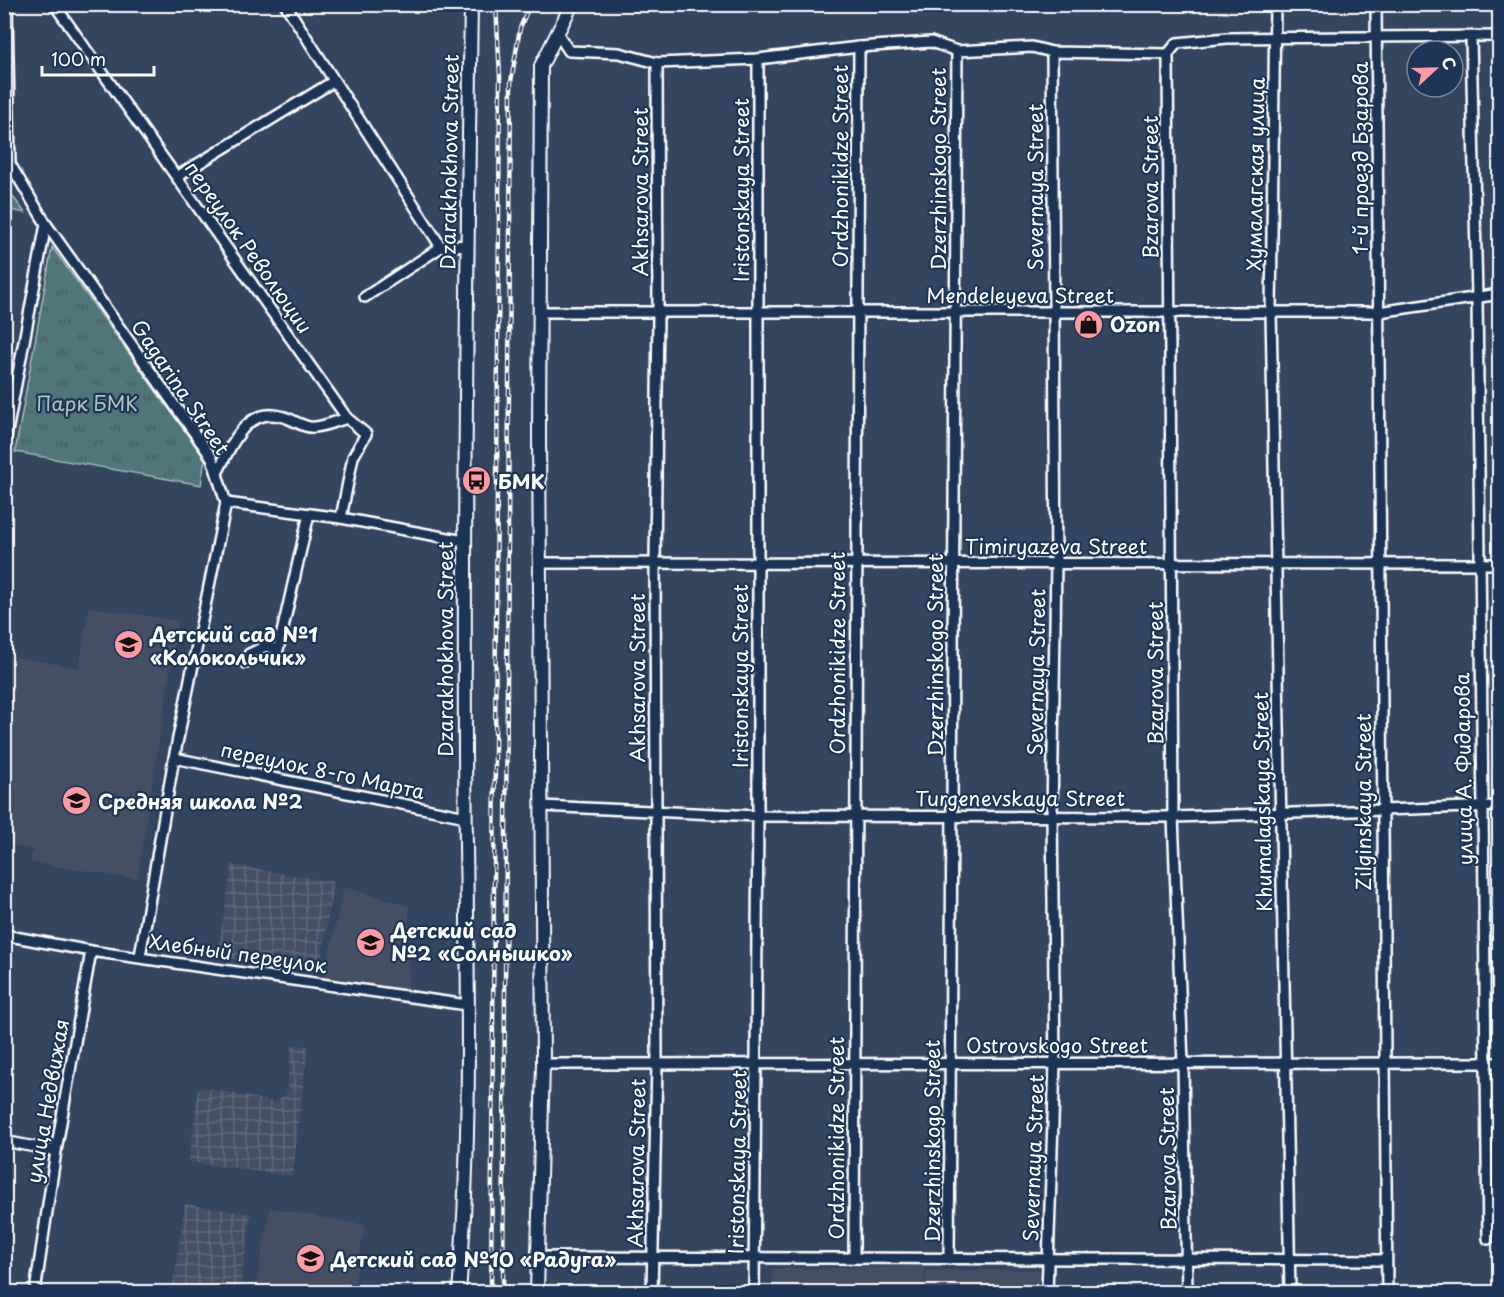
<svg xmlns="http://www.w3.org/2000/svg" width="1504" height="1297" viewBox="0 0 1504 1297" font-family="'Playpen Sans',sans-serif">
<defs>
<pattern id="industrial-grid" width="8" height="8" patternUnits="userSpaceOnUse" patternTransform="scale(1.5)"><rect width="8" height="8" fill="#445064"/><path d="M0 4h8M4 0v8" fill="none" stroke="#606a7b"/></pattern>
<pattern id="grass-tufts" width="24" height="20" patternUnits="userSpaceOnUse" patternTransform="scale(1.5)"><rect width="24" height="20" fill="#507678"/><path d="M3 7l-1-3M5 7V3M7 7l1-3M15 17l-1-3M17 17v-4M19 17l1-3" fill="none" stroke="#4e5d5e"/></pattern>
</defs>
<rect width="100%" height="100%" fill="#34455f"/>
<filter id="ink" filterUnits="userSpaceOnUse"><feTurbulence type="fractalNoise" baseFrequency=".0167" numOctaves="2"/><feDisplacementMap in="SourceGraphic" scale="12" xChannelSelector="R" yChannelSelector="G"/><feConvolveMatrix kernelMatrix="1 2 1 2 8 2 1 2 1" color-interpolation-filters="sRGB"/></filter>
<g filter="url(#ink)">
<!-- built -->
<g fill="#445064">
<path d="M 89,607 L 178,621 L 137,879 L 30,862 L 32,849 L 5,844 L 5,655 L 79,668 Z"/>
<path d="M 344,887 L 409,906 L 408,993 L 324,977 Z"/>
<path d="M 270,1208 L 365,1225 L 353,1292 L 255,1292 Z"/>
<path d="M 924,1266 L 924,1292 L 772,1292 L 773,1269 Z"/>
<rect x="926" y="1270" width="113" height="22"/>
</g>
<!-- industrial -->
<g fill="url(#industrial-grid)">
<path d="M 232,865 L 334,882 L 319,973 L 217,956 Z"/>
<path d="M 292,1045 L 308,1046 L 292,1176 L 189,1162 L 198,1090 L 203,1087 L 273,1102 L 286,1095 Z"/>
<path d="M 185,1204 L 251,1214 L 240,1292 L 173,1285 Z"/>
</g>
<!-- grass -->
<g fill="url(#grass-tufts)" stroke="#a8babc" stroke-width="1.5">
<path d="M 5,186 L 25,213 L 5,209 Z"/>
<path d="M 52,247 L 205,459 L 201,485 L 15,452 Z"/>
</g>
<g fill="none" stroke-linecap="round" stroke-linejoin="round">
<defs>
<g id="street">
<path d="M 7,4 L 10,164 L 46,224 L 212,458 L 226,503 L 174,758 L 140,956"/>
<path d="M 54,4 L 347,418 L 366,434 L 353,457 L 341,518"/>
<path d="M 285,4 L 441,247 L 467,245"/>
<path d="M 1275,4 L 1271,312 L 1290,1292"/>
<path d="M 1376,4 L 1387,1292"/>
<path d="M 558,34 L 569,51 L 619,53 L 657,63 L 758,59 L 859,47 L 931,42 L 957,51 L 1032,47 L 1052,52 L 1168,54 L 1177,43 L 1227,38 L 1500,36"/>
<path d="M 1471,37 L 1477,298 L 1488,1239"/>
<path d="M 1168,54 L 1173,817 L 1183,1063 L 1187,1292"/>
<path d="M 178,176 L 334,81"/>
<path d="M 365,297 L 441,247"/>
<path d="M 540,312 L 1379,312 L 1500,294"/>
<path d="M 4,448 L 46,224"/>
<path d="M 217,473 C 232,445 246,405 284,417 C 294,420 306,429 315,427 C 325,426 337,421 347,418"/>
<path d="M 226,503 L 341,518 L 464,541"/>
<path d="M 540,563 L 1500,564"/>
<path d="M 246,663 L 249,654 L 266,646 L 278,650 L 309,514"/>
<path d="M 174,758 L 466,817"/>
<path d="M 541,806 L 758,816 L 1173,817 L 1500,806"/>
<path d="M 4,935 L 91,951 L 467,1005"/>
<path d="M 543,1064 L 1500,1063"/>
<path d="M 4,1141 L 56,1151"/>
<path d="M 538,1257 L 1386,1260"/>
<path d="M 854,1258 L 859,47"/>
<path d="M 949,1259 L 957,51"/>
<path d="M 35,1292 L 56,1151 L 91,951"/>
<path d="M 652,1292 L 657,1064 L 655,563 L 658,314 L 657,63"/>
<path d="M 754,1292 L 758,816 L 758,59"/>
<path d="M 1047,1292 L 1055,1064 L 1052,816 L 1056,564 L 1052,52"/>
</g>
<g id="secondary">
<path d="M 459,1292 C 474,1112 466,930 465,749 C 464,501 467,253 471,4"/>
<path d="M 537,1292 L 543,1064 L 539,433 L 541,66 L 572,4"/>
</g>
</defs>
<!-- street casing -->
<use href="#street" stroke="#fff" stroke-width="14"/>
<!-- secondary casing -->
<use href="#secondary" stroke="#fff" stroke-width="16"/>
<!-- street -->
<use href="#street" stroke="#1d3557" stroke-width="9"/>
<!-- secondary -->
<use href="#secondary" stroke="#1d3557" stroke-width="12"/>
<defs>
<g id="rail">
<path d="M 491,1292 L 500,77 L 496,4"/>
<path d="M 503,1292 L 511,82 L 520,28 L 530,4"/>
</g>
</defs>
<!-- rail casing -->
<use href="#rail" stroke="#fff" stroke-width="4.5"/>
<!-- rail -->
<use href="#rail" stroke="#1d3557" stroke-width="2" stroke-dasharray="7" stroke-linecap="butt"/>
</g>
</g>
<!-- icons -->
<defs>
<symbol id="shop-disc" viewBox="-11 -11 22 22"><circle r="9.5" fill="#ff9aa2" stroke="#1d3557"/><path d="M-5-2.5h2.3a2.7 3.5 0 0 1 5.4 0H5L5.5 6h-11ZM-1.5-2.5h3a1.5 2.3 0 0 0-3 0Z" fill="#111"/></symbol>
<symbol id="bus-disc" viewBox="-11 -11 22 22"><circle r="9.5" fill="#ff9aa2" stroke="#1d3557"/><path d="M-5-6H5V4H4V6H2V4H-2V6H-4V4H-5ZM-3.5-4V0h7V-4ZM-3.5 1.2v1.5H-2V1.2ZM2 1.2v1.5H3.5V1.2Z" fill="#111"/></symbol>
<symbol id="school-disc" viewBox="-11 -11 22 22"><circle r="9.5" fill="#ff9aa2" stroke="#1d3557"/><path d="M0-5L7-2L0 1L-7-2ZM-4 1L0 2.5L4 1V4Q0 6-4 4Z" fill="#111"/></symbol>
</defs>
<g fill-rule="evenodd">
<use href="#shop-disc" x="1072" y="308" width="33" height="33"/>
<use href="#bus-disc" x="460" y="464" width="33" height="33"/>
<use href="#school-disc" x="112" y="628" width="33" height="33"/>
<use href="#school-disc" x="60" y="784" width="33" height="33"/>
<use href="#school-disc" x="354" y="926" width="33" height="33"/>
<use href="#school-disc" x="294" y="1242" width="33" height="33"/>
</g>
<g text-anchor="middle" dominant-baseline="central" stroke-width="4.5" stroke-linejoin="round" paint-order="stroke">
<!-- street labels -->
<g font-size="20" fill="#fff" stroke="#1d3557">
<text transform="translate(1360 158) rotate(-90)">1-й проезд Бзарова</text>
<text transform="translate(449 162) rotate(-89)">Dzarakhokhova Street</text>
<text transform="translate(840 166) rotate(-90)">Ordzhonikidze Street</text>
<text transform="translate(938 169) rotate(-90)">Dzerzhinskogo Street</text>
<text transform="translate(1255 174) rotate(-89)">Хумалагская улица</text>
<text transform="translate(1035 187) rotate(-90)">Severnaya Street</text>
<text transform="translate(1150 187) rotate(-90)">Bzarova Street</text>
<text transform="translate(741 190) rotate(-90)">Iristonskaya Street</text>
<text transform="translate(640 192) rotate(-90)">Akhsarova Street</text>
<text transform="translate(249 247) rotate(55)">переулок Революции</text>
<text x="1020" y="295">Mendeleyeva Street</text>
<text transform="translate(181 387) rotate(56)">Gagarina Street</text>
<text x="1056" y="546">Timiryazeva Street</text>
<text transform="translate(445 649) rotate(-90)">Dzarakhokhova Street</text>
<text transform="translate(837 653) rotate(-90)">Ordzhonikidze Street</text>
<text transform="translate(935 655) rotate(-90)">Dzerzhinskogo Street</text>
<text transform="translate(1036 672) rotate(-89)">Severnaya Street</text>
<text transform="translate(1155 673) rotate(-90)">Bzarova Street</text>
<text transform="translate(740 676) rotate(-90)">Iristonskaya Street</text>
<text transform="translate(637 678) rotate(-90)">Akhsarova Street</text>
<text transform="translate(1463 769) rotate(-91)">улица А. Фидарова</text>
<text transform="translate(323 770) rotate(12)">переулок 8-го Марта</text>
<text x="1020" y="798">Turgenevskaya Street</text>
<text transform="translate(1262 802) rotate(-91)">Khumalagskaya Street</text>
<text transform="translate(1363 802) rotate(-90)">Zilginskaya Street</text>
<text transform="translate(238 953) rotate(8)">Хлебный переулок</text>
<text x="1057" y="1045">Ostrovskogo Street</text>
<text transform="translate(47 1101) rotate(-80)">улица Недвижая</text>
<text transform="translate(836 1138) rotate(-90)">Ordzhonikidze Street</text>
<text transform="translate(932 1141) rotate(-90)">Dzerzhinskogo Street</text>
<text transform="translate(1033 1158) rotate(-88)">Severnaya Street</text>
<text transform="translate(1167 1159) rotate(-91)">Bzarova Street</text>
<text transform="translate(737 1162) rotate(-89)">Iristonskaya Street</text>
<text transform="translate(636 1163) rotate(-89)">Akhsarova Street</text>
</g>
<!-- poi labels -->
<g font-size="20" font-weight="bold" fill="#fff" stroke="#1d3557" text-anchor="start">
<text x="1110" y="324">Ozon</text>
<text x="498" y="481">БМК</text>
<text x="150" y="634">Детский сад №1<tspan x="150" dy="23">«Колокольчик»</tspan></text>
<text x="98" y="801">Средняя школа №2</text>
<text x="391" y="930">Детский сад<tspan x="391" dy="23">№2 «Солнышко»</tspan></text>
<text x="331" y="1259">Детский сад №10 «Радуга»</text>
</g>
<!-- park labels -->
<g font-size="20" fill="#b0c1c2" stroke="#1d3557">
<text x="87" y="403">Парк БМК</text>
</g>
</g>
<!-- margin -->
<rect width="1504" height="1297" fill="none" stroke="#1d3557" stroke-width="24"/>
<rect x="12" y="12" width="1480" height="1273" fill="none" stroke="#fff" stroke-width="2" filter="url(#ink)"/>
<!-- north arrow -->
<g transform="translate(1435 69) rotate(68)"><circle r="28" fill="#1d3557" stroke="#77869a" stroke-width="1.5"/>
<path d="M0-4.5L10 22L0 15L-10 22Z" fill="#ff9aa2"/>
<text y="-9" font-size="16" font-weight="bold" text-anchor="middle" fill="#ffffff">С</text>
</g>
<!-- scale -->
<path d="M42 66v9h112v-9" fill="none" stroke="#ffffff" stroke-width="3"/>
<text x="51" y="66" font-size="18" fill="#ffffff" stroke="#1d3557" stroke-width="4.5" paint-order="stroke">100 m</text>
</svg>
